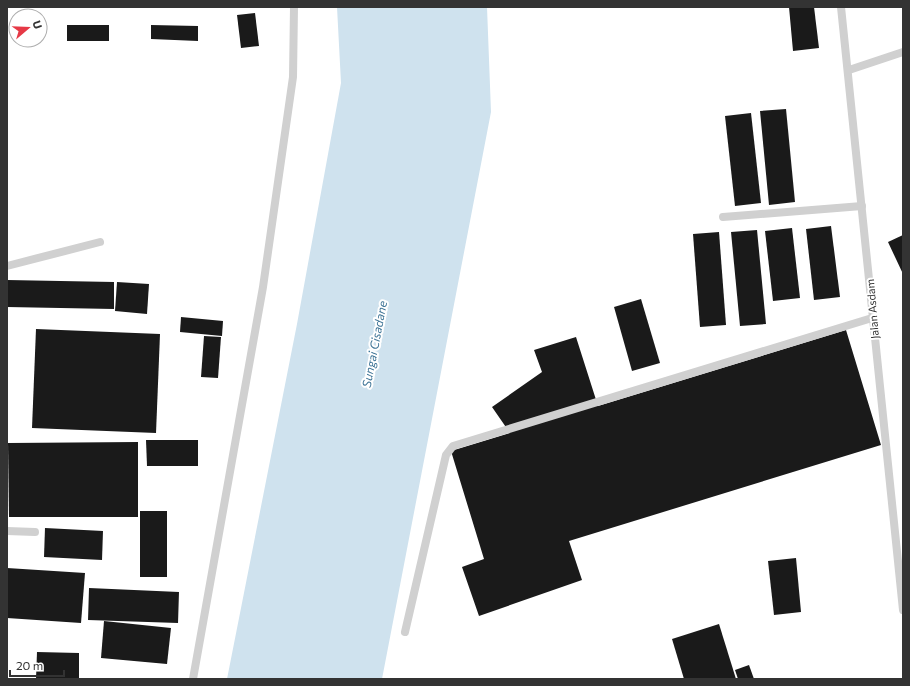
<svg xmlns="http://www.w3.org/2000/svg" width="910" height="686" viewBox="0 0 910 686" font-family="Commissioner,sans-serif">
<rect width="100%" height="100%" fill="#fff"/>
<!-- water -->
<path fill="#cfe2ee" d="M 337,7 L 487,7 L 491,112 L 382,679 L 227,679 L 297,324 L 341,83 Z"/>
<!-- building -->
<g fill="#1a1a1a">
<path d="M 789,7 L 814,7 L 819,48 L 793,51 Z"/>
<path d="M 255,13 L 259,46 L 241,48 L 237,15 Z"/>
<rect x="67" y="25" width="42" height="16"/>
<path d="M 151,25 L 198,26 L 198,41 L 151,39 Z"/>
<path d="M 786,109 L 795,202 L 769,205 L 760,111 Z"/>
<path d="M 751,113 L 761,203 L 735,206 L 725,116 Z"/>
<path d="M 831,226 L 840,297 L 814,300 L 806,229 Z"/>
<path d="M 792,228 L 800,298 L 773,301 L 765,231 Z"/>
<path d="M 757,230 L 766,324 L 740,326 L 731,232 Z"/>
<path d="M 719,232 L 726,325 L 700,327 L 693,234 Z"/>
<path d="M 903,235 L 903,274 L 888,242 Z"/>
<path d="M 7,280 L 114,282 L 114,309 L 7,307 Z"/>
<path d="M 117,282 L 149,284 L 147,314 L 115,311 Z"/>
<path d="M 641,299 L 660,363 L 632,371 L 614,307 Z"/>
<path d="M 181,317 L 223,321 L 222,336 L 180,332 Z"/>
<path d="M 36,329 L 160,334 L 156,433 L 32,428 Z"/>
<path d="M 846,330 L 881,445 L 569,541 L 582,580 L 479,616 L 462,567 L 484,559 L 451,451 L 510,433 L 492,407 L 542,372 L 534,350 L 576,337 L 598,406 Z"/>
<path d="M 204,336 L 221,337 L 218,378 L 201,377 Z"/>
<path d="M 146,440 L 198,440 L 198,466 L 147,466 Z"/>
<path d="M 138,442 L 138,517 L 9,517 L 8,443 Z"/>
<rect x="140" y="511" width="27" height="66"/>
<path d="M 45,528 L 103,531 L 102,560 L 44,557 Z"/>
<path d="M 796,558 L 801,612 L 774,615 L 768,561 Z"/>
<path d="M 7,568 L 85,573 L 81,623 L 7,618 Z"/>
<path d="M 89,588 L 179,592 L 178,623 L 88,620 Z"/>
<path d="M 104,621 L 171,628 L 167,664 L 101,658 Z"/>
<path d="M 719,624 L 736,679 L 684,679 L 672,639 Z"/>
<path d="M 37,652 L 79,653 L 79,679 L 36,679 Z"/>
<path d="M 749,665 L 754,679 L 738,679 L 735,670 Z"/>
</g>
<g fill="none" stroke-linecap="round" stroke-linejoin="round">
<!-- lane -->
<g stroke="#d0d0d0" stroke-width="8">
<path d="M 841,7 L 903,610"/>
<path d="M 849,70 L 903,52"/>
<path d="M 723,217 L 862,206"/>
<path d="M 7,266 L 100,242"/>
<path d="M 7,531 L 35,532"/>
<path d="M 405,632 L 446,455 L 453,446 L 872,318"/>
<path d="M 193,679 L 263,287 L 293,77 L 294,7"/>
</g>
</g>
<g text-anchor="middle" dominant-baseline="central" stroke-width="4" stroke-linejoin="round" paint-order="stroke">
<!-- street labels -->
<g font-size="11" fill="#333" stroke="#fff">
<text transform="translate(872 309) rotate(-95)">Jalan Asdam</text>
</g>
<!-- water labels -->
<g font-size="12" font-style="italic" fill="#3f7597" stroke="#fff">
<text transform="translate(374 344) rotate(-79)">Sungai Cisadane</text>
</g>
</g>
<!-- border -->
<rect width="910" height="686" fill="none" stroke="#333333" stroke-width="16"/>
<!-- north arrow -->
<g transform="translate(28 28) rotate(71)"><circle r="19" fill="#ffffff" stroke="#adadad"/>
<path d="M0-3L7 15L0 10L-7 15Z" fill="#e63946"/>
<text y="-6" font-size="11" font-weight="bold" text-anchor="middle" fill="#333333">U</text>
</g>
<!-- scale -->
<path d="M10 670v6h54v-6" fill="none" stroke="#333333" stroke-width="2"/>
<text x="16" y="670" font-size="12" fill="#333333" stroke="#ffffff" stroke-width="3" paint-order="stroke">20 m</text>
</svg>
